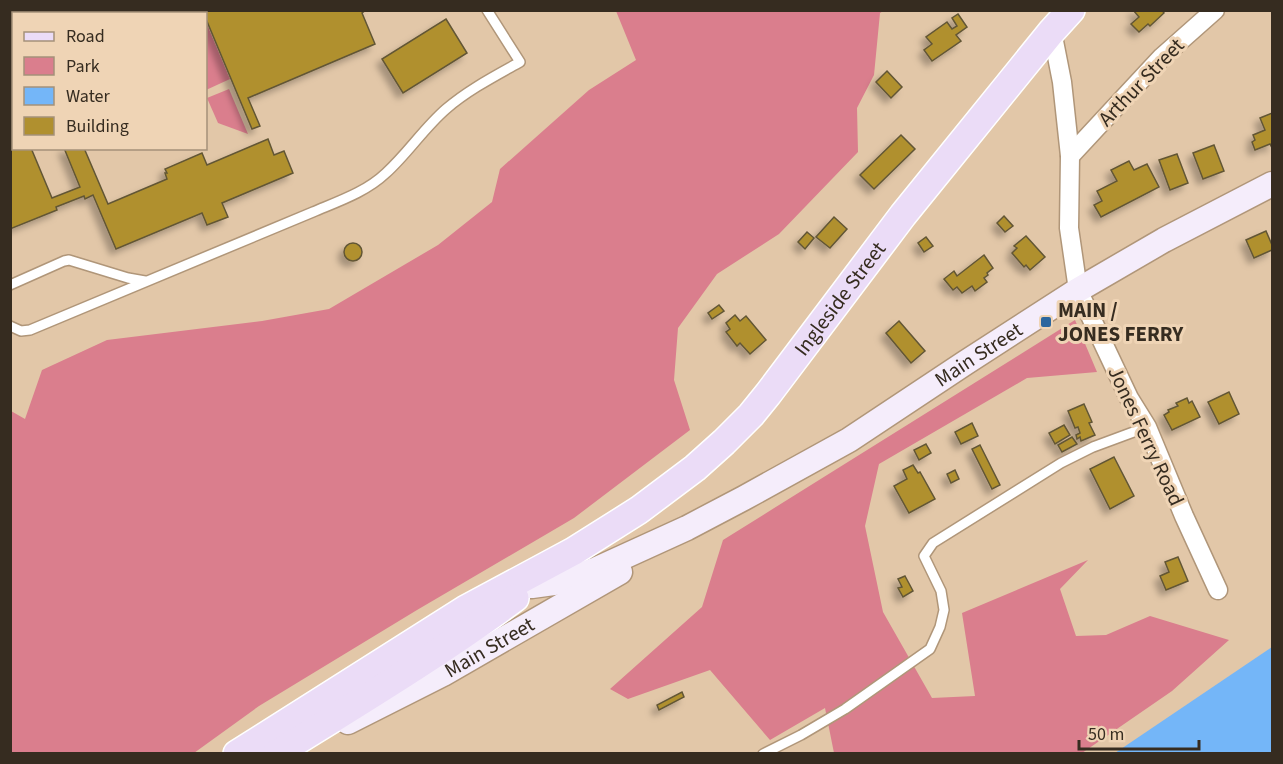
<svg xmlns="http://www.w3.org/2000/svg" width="1283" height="764" viewBox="0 0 1283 764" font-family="'Source Sans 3',sans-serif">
<defs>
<filter id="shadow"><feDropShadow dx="-5.5" dy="5.5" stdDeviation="3" flood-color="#0004"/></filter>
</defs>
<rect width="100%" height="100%" fill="#e2c7a8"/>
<!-- green -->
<g fill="#da7e8d">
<path d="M 616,11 L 883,11 L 880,13 L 874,75 L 857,108 L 858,152 L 779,234 L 717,274 L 678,328 L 674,380 L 690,430 L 574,518 L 417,610 L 259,706 L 194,753 L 11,753 L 11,411 L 25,419 L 42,370 L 107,340 L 262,321 L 329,309 L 438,245 L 492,202 L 500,169 L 589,90 L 636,60 Z"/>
<path d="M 206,22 L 230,79 L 206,90 Z"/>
<path d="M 229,89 L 248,134 L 218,123 L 207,98 Z"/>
<path d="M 1075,320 L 1097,372 L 1027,378 L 879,464 L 865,526 L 883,612 L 932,698 L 975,696 L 962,613 L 1088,560 L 1060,589 L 1076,636 L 1106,635 L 1150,616 L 1229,640 L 1172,691 L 1082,753 L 834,753 L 825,708 L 770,740 L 710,670 L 628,699 L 610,689 L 702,607 L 723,540 Z"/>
</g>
<!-- water -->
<path fill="#74b6f8" d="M 1272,647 L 1272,753 L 1115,753 Z"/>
<!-- building -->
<g fill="#b0902f" stroke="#625635" stroke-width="1.5" filter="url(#shadow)">
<path d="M 31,10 L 139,10 L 132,14 L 24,14 Z"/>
<path d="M 202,10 L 366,10 L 362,13 L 375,44 L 248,98 L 260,126 L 252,129 L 206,19 L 206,14 L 203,14 Z"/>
<path d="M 1133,10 L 1162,10 L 1164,13 L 1150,26 L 1148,24 L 1139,32 L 1131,24 L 1139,17 Z"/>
<path d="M 958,14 L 967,27 L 956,35 L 961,41 L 932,61 L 924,50 L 932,44 L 926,37 L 947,22 L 952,29 L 957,26 L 952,18 Z"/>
<path d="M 446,19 L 467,53 L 403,93 L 382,59 Z"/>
<path d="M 887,71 L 902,87 L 891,98 L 876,82 Z"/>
<path d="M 10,86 L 14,93 L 14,148 L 31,148 L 52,198 L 80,187 L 64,148 L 84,148 L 108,204 L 167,179 L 165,173 L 167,173 L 165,169 L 202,153 L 207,165 L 268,139 L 274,155 L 284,151 L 293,173 L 222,203 L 228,217 L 207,225 L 202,213 L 116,249 L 93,195 L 85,199 L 84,196 L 56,207 L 57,210 L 10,229 Z"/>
<path d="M 1272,113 L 1272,148 L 1270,144 L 1255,150 L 1252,142 L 1255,140 L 1253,135 L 1265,130 L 1260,118 Z"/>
<path d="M 901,135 L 915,149 L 874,189 L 860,175 Z"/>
<path d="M 1214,145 L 1224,171 L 1203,179 L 1193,153 Z"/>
<path d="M 1177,154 L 1188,183 L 1170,190 L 1159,160 Z"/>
<path d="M 1129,161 L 1134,170 L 1147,164 L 1159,187 L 1101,217 L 1094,205 L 1102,201 L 1097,191 L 1117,181 L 1111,170 Z"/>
<path d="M 1004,216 L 1013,226 L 1005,232 L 997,223 Z"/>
<path d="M 834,217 L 847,229 L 830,248 L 816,237 Z"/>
<path d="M 1266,231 L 1272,245 L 1272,250 L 1254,258 L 1246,240 Z"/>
<path d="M 807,232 L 814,238 L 805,249 L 798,242 Z"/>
<path d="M 1026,236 L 1045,257 L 1030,270 L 1026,265 L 1024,267 L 1012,253 L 1017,248 L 1014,246 Z"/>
<path d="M 926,237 L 933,246 L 924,252 L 918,243 Z"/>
<circle cx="353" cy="252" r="9"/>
<path d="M 984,255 L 993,268 L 987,273 L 988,275 L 984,278 L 987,282 L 975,291 L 972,286 L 962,293 L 957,287 L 953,290 L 944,279 L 954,271 L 957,276 Z"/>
<path d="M 719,305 L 724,311 L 712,319 L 708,313 Z"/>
<path d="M 735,315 L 740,321 L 746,316 L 766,340 L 750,354 L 740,343 L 737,346 L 726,332 L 730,329 L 726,323 Z"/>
<path d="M 899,321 L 925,351 L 911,363 L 886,333 Z"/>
<path d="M 1229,392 L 1239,414 L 1219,424 L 1208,402 Z"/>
<path d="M 1187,398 L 1189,403 L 1192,401 L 1200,417 L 1172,430 L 1164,415 L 1169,412 L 1168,410 L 1178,406 L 1176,403 Z"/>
<path d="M 1084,404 L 1092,422 L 1089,423 L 1095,435 L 1081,441 L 1080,437 L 1077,439 L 1076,435 L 1080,433 L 1078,427 L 1075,428 L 1068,411 Z"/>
<path d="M 972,423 L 978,436 L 961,444 L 955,432 Z"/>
<path d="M 1064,425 L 1070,435 L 1055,444 L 1049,433 Z"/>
<path d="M 1072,437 L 1077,444 L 1062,452 L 1058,445 Z"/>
<path d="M 926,444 L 931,453 L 919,460 L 914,450 Z"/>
<path d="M 980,445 L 1000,485 L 992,489 L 972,449 Z"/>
<path d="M 1114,457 L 1134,496 L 1110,509 L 1090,469 Z"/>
<path d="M 913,465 L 918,473 L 920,472 L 935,499 L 909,513 L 894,486 L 907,479 L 903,470 Z"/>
<path d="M 955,470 L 959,479 L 951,483 L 947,474 Z"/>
<path d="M 1178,557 L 1188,581 L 1166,590 L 1160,576 L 1169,572 L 1165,562 Z"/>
<path d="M 905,576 L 913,591 L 903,597 L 898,588 L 902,587 L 898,579 Z"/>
<path d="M 682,692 L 684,697 L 659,710 L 657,705 Z"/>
</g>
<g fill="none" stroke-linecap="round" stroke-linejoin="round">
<defs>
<g id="lane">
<path d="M 10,285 L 64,261 L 69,260 L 128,278 L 145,281"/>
<path d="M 10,326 L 21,331 L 30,330 L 313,212 C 339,201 366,192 386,173 C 408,153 424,128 446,109 C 468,90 495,76 520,62 L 487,10"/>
<path d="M 763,754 L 801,735 L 845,709 L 930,649 L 940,627 L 944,610 L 941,591 L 924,556 L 933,543 L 1061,463 L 1093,447 L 1147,427"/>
</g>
<g id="street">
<path d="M 1052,31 L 1062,82 L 1070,156 L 1069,228 L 1078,290 L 1129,398 L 1147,427 L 1184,516 L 1218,590"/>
<path d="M 1070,156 L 1162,57 L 1215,10"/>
</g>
<g id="secondary">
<path id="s1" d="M 507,586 L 532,586 L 561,582 L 597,569 L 687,528 L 744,498 L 849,440 L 965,363 L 1078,290 L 1164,240 L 1272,184"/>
<path id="s2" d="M 348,722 L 443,674 L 620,572"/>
</g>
<g id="primary">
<path id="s3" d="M 237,754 L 466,609 L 574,551 L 639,510 L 695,468 L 724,442 L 751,415 L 768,394 L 903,215 L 1052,31 L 1071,10"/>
<path d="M 276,754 C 356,704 438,655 515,598"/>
</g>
</defs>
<!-- lane casing -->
<use href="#lane" stroke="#b09679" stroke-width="12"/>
<!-- street casing -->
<use href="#street" stroke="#b09679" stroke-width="21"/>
<!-- secondary casing -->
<use href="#secondary" stroke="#b09679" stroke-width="27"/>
<!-- primary casing -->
<use href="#primary" stroke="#fff" stroke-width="30"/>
<!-- lane -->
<use href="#lane" stroke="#fff" stroke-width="9"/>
<!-- street -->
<use href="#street" stroke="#fff" stroke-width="18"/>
<!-- secondary -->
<use href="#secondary" stroke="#f5edfb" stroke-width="24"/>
<!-- primary -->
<use href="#primary" stroke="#ebdcf7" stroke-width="27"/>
</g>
<!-- markers -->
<rect fill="#2c669e" stroke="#efd4b5" stroke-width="2" x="1040" y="316" width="12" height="12" rx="3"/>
<g text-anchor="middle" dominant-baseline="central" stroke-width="6" stroke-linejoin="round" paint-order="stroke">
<!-- street labels -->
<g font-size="21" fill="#362c20" stroke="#efd4b5">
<text transform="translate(1141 82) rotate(-46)">Arthur Street</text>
<text stroke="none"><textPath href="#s3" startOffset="764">Ingleside Street</textPath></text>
<text stroke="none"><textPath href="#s1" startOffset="531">Main Street</textPath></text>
<text transform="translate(1146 436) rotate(65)">Jones Ferry Road</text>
<text stroke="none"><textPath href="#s2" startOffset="160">Main Street</textPath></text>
</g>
<!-- poi labels -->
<g font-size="21" font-weight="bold" fill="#362c20" stroke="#efd4b5" text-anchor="start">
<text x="1058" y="310">MAIN /<tspan x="1058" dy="24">JONES FERRY</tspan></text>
</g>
</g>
<!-- border -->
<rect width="1283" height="764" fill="none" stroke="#362c20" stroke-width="24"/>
<!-- legend -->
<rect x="12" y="12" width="195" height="138" fill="#efd4b5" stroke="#a59179" stroke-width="1.5"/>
<rect x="24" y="32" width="30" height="9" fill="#ebdcf7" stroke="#a59179" stroke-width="1.5"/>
<text x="66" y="42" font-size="18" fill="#362c20">Road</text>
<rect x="24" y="57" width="30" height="18" fill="#da7e8d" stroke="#a59179" stroke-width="1.5"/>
<text x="66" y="72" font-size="18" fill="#362c20">Park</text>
<rect x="24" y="87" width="30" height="18" fill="#74b6f8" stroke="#a59179" stroke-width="1.5"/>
<text x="66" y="102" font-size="18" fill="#362c20">Water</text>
<rect x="24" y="117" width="30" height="18" fill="#b0902f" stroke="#a59179" stroke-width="1.5"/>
<text x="66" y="132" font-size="18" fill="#362c20">Building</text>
<!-- scale -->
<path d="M1079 740v9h120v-9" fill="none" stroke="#362c20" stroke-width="3"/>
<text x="1088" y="740" font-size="18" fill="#362c20" stroke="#efd4b5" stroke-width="4.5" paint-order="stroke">50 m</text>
</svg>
